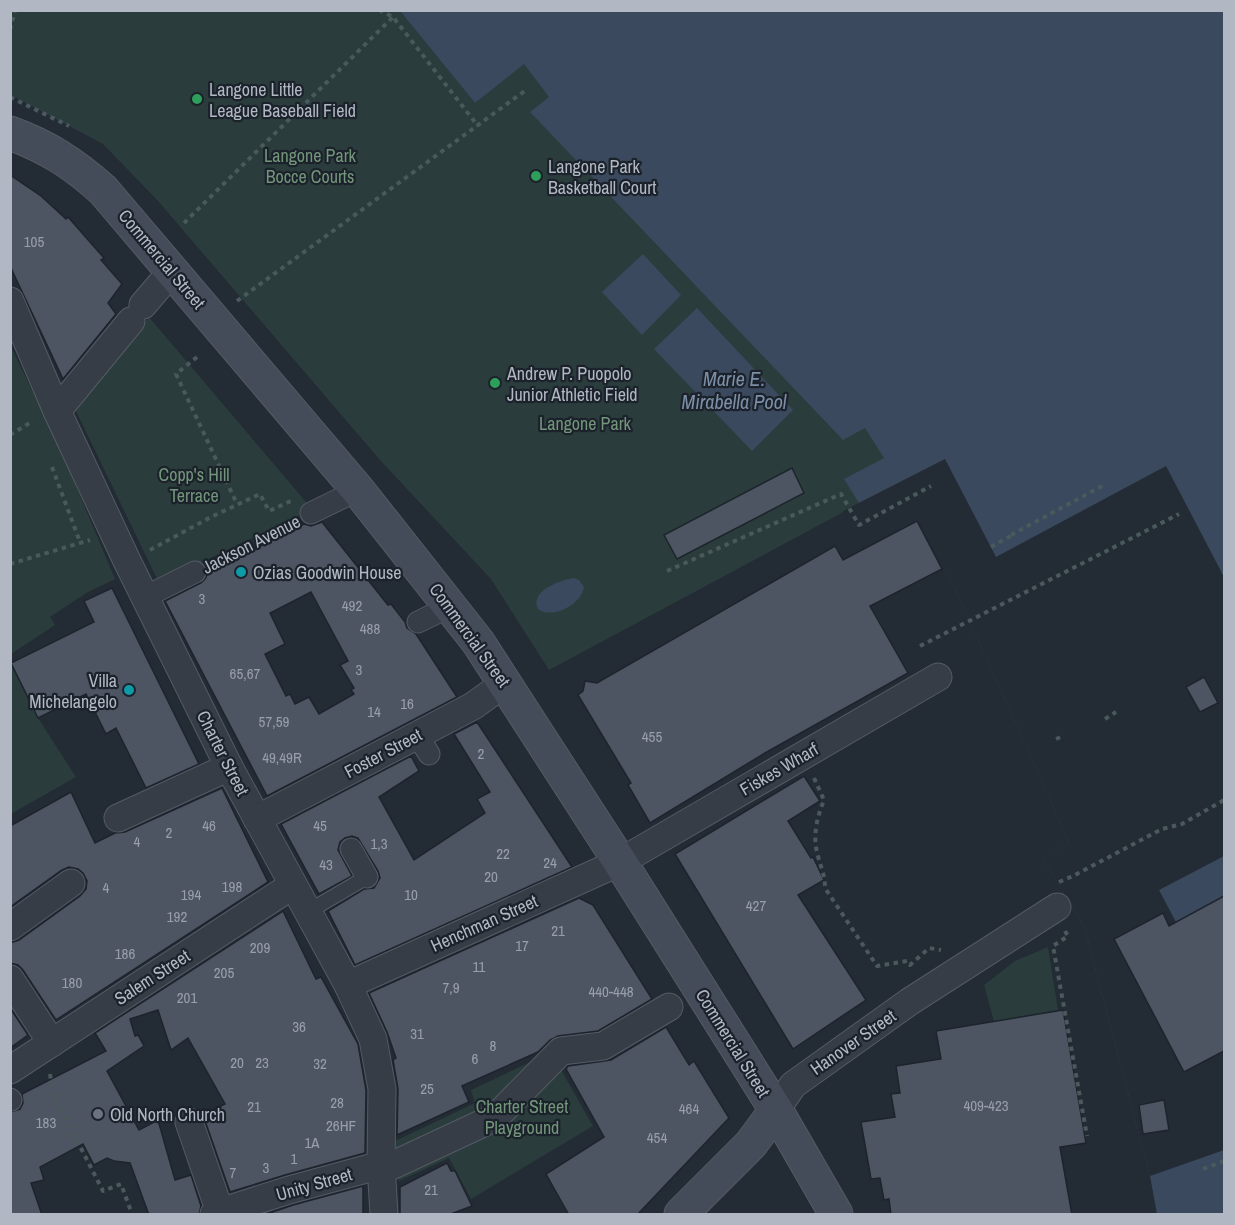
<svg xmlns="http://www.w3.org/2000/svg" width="1235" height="1225" viewBox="0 0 1235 1225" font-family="'Archivo Narrow',sans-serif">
<rect width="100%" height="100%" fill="#232b35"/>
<!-- green -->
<g fill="#2b3c3c">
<path d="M 10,11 L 400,11 L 475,103 L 545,42 L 920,471 L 549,670 L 491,579 L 380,460 L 158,201 L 103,144 L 11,95 Z"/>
<path d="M 149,317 L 312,509 L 159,583 L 74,407 Z"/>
<path d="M 10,345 L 57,441 L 115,579 L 88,592 L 50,617 L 55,625 L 11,654 Z"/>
<path d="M 10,663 L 38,718 L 76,777 L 11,814 Z"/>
<path d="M 1048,947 L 1058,1010 L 994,1021 L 984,985 L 1015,961 Z"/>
<path d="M 551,1052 L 593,1126 L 471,1199 L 449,1158 L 399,1181 L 395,1141 L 475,1103 L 471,1090 Z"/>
</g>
<!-- water -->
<g fill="#3a495d">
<path d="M 400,11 L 1224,11 L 1224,1214 L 1157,1214 L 1150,1176 L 1084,926 L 1042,858 L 1069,842 L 951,580 L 918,522 L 843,511 L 859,503 L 844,479 L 884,458 L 865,428 L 843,440 L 530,112 L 549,97 L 524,64 L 475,103 Z"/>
<path d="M 643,254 L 681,295 L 642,335 L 602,292 Z"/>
<path d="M 697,308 L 793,410 L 752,451 L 654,349 Z"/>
<path d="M 574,578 L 579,580 L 584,587 C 582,604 552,620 538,609 C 529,591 560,580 574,578 Z"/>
</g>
<!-- pier -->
<path fill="#232b35" d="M 945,459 L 996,557 L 1166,466 L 1224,577 L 1224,856 L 1159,890 L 1224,1013 L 1224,1150 L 1150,1176 L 1084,926 L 1042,858 L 1069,842 L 951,580 L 917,522 L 864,549 L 843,511 Z"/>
<!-- building -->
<g fill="#4c5561" stroke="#1e242d" stroke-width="1.5" fill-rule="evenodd">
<path d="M 10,175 L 41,196 L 66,219 L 68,217 L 104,258 L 101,260 L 122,284 L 108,303 L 116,314 L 63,379 L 10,266 Z"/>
<path d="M 792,468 L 804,493 L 677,559 L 664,535 Z"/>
<path d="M 917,521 L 942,569 L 870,606 L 908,673 L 765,753 L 650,823 L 628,785 L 631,783 L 578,695 L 583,691 L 585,681 L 597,683 L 835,546 L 843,560 Z"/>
<path d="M 322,522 L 388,605 L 391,604 L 405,622 L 407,628 L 416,634 L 457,697 L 267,796 L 165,601 L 201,583 L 205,579 L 208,573 L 223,565 L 304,524 L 311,526 ZM 311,592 L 348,661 L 340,665 L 354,688 L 351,690 L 354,694 L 319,714 L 309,697 L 295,704 L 290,694 L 286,696 L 265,654 L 285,644 L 270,613 Z"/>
<path d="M 112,588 L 199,764 L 146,788 L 116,728 L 106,734 L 86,694 L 38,718 L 11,663 L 94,622 L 84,601 Z"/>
<path d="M 1204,677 L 1218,703 L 1200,712 L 1186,687 Z"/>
<path d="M 477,722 L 572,867 L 355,965 L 328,911 L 364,889 L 374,888 L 380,878 L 378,871 L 358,838 L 352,836 L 345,838 L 340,842 L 338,850 L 352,876 L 319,894 L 281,824 L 411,756 L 419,771 L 379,797 L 414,860 L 485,813 L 477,799 L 490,792 L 454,734 Z"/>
<path d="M 804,776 L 820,801 L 788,821 L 811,858 L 813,857 L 824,880 L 798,895 L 866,1000 L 793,1049 L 675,854 Z"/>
<path d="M 222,788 L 268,882 L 56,1020 L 23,970 L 18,965 L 10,963 L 10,943 L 19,940 L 80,896 L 86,889 L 87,881 L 83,873 L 78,869 L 69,867 L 62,870 L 10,907 L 10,826 L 71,792 L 95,843 L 115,833 L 125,832 Z"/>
<path d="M 1224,896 L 1224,1051 L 1184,1072 L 1114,939 L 1163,913 L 1169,926 Z"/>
<path d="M 579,898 L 593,905 L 652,999 L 598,1031 L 558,1036 L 550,1040 L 538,1052 L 462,1086 L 469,1102 L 397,1135 L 398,1089 L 393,1060 L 396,1058 L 387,1032 L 369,993 Z"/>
<path d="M 283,911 L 316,979 L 321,977 L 358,1044 L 366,1090 L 365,1153 L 285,1175 L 230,1192 L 203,1115 L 225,1104 L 188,1038 L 171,1050 L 158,1010 L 130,1019 L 135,1036 L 138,1035 L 144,1046 L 107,1071 L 139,1130 L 158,1120 L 175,1180 L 191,1175 L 201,1206 L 199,1215 L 149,1215 L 130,1163 L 114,1161 L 107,1158 L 94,1165 L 83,1144 L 40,1167 L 44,1180 L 31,1183 L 42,1215 L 10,1215 L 10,1112 L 20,1109 L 23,1103 L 22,1094 L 106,1051 L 95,1033 Z"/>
<path d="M 10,1008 L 28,1035 L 10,1048 Z"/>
<path d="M 1063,1010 L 1086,1143 L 1060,1147 L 1072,1215 L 891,1215 L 889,1199 L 884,1200 L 880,1178 L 871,1179 L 861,1122 L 895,1117 L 891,1094 L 900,1093 L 896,1066 L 941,1059 L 936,1031 Z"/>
<path d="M 666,1027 L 689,1065 L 694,1061 L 729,1118 L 637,1215 L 569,1215 L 546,1174 L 604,1137 L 566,1069 L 568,1066 L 611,1060 Z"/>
<path d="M 1164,1100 L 1169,1130 L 1143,1134 L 1139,1105 Z"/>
<path d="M 447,1163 L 451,1171 L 455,1171 L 472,1206 L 448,1215 L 400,1215 L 400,1187 Z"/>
<path d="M 363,1186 L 363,1215 L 264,1215 L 293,1205 Z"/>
</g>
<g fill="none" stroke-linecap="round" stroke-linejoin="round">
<defs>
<path id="service" d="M 309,911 L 367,877"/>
<g id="pedestrian">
<path d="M 311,513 L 358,490"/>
<path d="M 145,597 L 195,572"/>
<path d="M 418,622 L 451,606"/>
<path d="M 417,735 L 429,754"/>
<path d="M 351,849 L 367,877"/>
<path d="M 10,1099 L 11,1100"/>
</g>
<g id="minor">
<path d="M 10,301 L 57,411 L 127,561 L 229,767 L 348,985 L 373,1039 L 382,1089 L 381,1165 L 384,1214"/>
<path d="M 143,305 L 172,271"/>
<path d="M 57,411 L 131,321"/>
<path d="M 118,818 L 229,767"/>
<path d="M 257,819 L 473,706 L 505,683"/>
<path d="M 10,927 L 71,883"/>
<path d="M 10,979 L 52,1043"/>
<path d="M 348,985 L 620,862 L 938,677"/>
<path d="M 10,1070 L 293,885"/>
<path d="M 776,1110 L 793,1085 L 909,1002 L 1057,907"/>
<path d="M 189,1122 L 220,1212"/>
<path d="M 391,1166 L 496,1117 L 561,1051 L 603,1046 L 669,1007"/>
<path d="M 214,1214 L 289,1190 L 381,1165"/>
</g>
<g id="secondary">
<path d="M 10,133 C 48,147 74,164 103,190 L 358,490 L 478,642 L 620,862 L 776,1110 L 836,1214"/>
<path d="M 681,1214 L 751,1144 L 776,1110"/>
</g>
</defs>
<!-- service casing -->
<use href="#service" stroke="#545b64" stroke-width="16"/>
<!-- pedestrian casing -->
<use href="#pedestrian" stroke="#545b64" stroke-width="23"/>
<!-- minor casing -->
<use href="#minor" stroke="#545b64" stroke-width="29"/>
<!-- secondary casing -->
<use href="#secondary" stroke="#545b64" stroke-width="35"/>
<!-- path -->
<g stroke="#4a595b" stroke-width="4" stroke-dasharray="4.5 4.5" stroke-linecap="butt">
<path d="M 379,10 L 393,17 L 478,126"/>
<path d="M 10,30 L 15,10"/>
<path d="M 10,97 L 69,126"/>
<path d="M 184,223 L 393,17"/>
<path d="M 237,301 L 526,90"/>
<path d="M 197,357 L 176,374 L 237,504"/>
<path d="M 10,435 L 33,421"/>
<path d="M 52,467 L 80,542"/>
<path d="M 1011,535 L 1104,485"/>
<path d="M 991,547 L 1014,534"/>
<path d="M 150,550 L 211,517 L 260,494 L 269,511 L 293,500"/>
<path d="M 214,562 L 293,522"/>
<path d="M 10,564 L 90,540"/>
<path d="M 667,571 L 841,494 L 859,525 L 931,486"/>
<path d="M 1223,574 L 1224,573"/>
<path d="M 920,646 L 1179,514"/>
<path d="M 1105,719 L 1116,712"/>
<path d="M 1056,739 L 1063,736"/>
<path d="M 814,778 L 824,800 C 817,818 812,836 818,856 C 821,868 825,875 825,888 L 877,966 L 907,961 L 910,965 L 929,948 L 941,950"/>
<path d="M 1059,882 L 1073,876 L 1162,829 L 1182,824 L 1224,800"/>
<path d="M 1065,931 L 1068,936 L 1053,946 L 1087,1136"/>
<path d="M 50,1074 L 53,1094 L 103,1191 L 121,1184 L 132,1214"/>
<path d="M 1203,1169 L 1224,1161"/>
</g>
<!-- service -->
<use href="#service" stroke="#373d46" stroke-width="14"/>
<!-- pedestrian -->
<use href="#pedestrian" stroke="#373d46" stroke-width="21"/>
<!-- minor -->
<use href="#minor" stroke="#373d46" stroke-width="27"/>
<!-- secondary -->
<use href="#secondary" stroke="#454c59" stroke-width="33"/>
</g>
<!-- markers -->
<g fill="#2e9e5b" stroke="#1c222b" stroke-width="2">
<circle cx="197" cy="99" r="6"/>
<circle cx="536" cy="176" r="6"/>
<circle cx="495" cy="383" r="6"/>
</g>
<g fill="#0f9aa8" stroke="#1c222b" stroke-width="2">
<circle cx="241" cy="572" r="6"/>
<circle cx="129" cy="690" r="6"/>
</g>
<circle fill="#6b7280" stroke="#1c222b" stroke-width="2" cx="98" cy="1114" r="6"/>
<g text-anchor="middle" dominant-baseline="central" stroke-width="4.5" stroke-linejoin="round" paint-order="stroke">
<!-- number labels -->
<g font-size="15" fill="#989faa">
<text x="34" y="241">105</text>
<text x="202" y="598">3</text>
<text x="352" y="605">492</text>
<text x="370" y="628">488</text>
<text x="359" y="669">3</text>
<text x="245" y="673">65,67</text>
<text x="407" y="703">16</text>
<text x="374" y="711">14</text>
<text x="274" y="721">57,59</text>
<text x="652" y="736">455</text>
<text x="481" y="753">2</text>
<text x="282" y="757">49,49R</text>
<text x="209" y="825">46</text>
<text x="320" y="825">45</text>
<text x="169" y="832">2</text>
<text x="137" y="841">4</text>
<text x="379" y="843">1,3</text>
<text x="503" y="853">22</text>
<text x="550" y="862">24</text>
<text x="326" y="864">43</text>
<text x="491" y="876">20</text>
<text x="232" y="886">198</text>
<text x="106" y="887">4</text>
<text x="191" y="894">194</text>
<text x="411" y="894">10</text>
<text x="756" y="905">427</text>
<text x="177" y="916">192</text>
<text x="558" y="930">21</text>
<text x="522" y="945">17</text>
<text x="260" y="947">209</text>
<text x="125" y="953">186</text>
<text x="479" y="966">11</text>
<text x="224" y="972">205</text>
<text x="72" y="982">180</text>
<text x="451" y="987">7,9</text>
<text x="611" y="991">440-448</text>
<text x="187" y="997">201</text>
<text x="299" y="1026">36</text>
<text x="417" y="1033">31</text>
<text x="493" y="1045">8</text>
<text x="475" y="1058">6</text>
<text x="237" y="1062">20</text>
<text x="262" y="1062">23</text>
<text x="320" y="1063">32</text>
<text x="427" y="1088">25</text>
<text x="337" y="1102">28</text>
<text x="986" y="1105">409-423</text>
<text x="254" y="1106">21</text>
<text x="689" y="1108">464</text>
<text x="46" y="1122">183</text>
<text x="341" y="1125">26HF</text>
<text x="657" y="1137">454</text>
<text x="312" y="1142">1A</text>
<text x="294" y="1158">1</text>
<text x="266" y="1167">3</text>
<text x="233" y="1172">7</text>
<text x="431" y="1189">21</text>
</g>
<!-- poi labels -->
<g font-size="18" fill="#b1b8c3" stroke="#1c222b" text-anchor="start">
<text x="209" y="89">Langone Little<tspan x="209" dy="21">League Baseball Field</tspan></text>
<text x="548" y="166">Langone Park<tspan x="548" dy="21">Basketball Court</tspan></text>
<text x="507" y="373">Andrew P. Puopolo<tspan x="507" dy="21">Junior Athletic Field</tspan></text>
<text x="253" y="572">Ozias Goodwin House</text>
<text x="117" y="680" text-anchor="end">Villa<tspan x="117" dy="21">Michelangelo</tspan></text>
<text x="110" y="1114">Old North Church</text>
</g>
<!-- park labels -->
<g font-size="18" fill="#73967b" stroke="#1c222b">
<text x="310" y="155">Langone Park<tspan x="310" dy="21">Bocce Courts</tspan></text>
<text x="585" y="423">Langone Park</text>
<text x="194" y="474">Copp's Hill<tspan x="194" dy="21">Terrace</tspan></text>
<text x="522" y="1106">Charter Street<tspan x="522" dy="21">Playground</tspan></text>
</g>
<!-- street labels -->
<g font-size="18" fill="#b1b8c3" stroke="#1c222b">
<text transform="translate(162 259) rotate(50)">Commercial Street</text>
<text transform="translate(251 544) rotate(-27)">Jackson Avenue</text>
<text transform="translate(470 635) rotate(54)">Commercial Street</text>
<text transform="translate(223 753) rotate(63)">Charter Street</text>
<text transform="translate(383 753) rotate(-28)">Foster Street</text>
<text transform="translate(779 769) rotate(-30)">Fiskes Wharf</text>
<text transform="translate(484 923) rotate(-24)">Henchman Street</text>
<text transform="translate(152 977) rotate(-33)">Salem Street</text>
<text transform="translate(853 1042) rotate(-35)">Hanover Street</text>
<text transform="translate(733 1043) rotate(58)">Commercial Street</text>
<text transform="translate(314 1184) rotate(-16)">Unity Street</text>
</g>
<!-- water labels -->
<g font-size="20" font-style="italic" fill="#7c8fa7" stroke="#1c222b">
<text x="734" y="378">Marie E.<tspan x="734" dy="23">Mirabella Pool</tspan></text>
</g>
</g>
<!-- border -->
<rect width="1235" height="1225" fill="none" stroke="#b1b8c3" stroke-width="24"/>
</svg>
